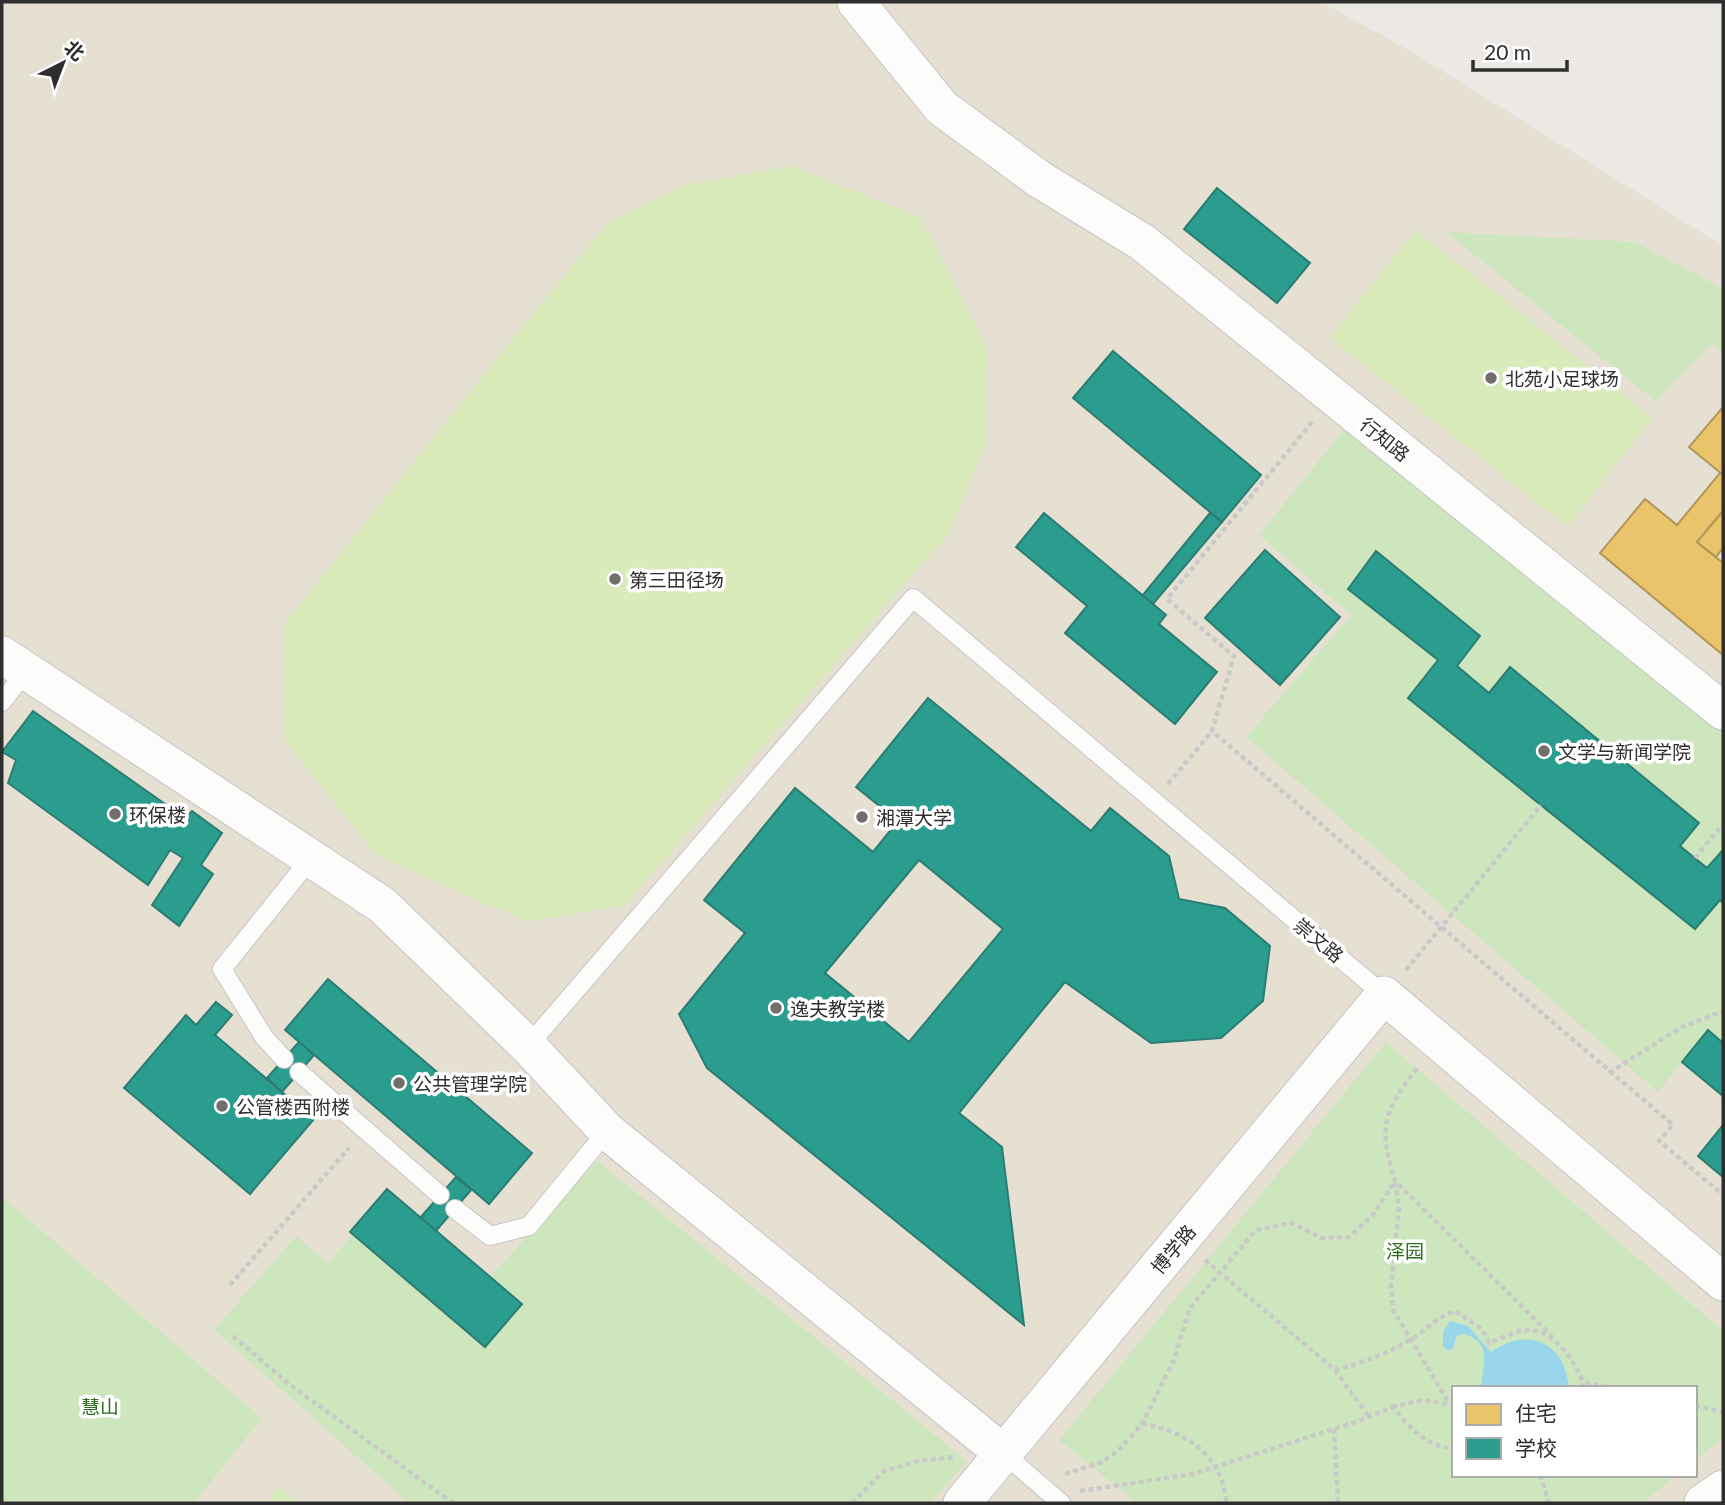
<svg xmlns="http://www.w3.org/2000/svg" width="1725" height="1505" viewBox="0 0 1725 1505" font-family="Lato,'Noto Sans SC',sans-serif">
<rect width="100%" height="100%" fill="#ece8e4"/>
<!-- education -->
<path fill="#e6e0d3" fill-rule="evenodd" d="M 2,2 L 1321,2 L 1409,50 L 1723,246 L 1723,1503 L 2,1503 ZM 1454,1388 L 1695,1388 L 1695,1475 L 1454,1475 Z"/>
<!-- green -->
<g fill="#cee6be">
<path d="M 1446,232 L 1635,242 L 1723,289 L 1723,352 L 1712,344 L 1655,401 Z"/>
<path d="M 1345,428 L 1723,732 L 1723,1070 L 1682,1062 L 1658,1092 L 1246,737 L 1351,615 L 1259,535 Z"/>
<path d="M 1386,1042 L 1723,1331 L 1723,1438 L 1695,1460 L 1695,1388 L 1454,1388 L 1454,1475 L 1677,1475 L 1642,1503 L 1137,1503 L 1059,1440 Z"/>
<path d="M 597,1161 L 967,1461 L 931,1503 L 409,1503 L 214,1330 L 296,1236 L 328,1263 L 364,1221 L 463,1306 Z"/>
<path d="M 2,1197 L 262,1418 L 194,1503 L 2,1503 Z"/>
</g>
<!-- pitch -->
<g fill="#d9eabb">
<path d="M 791,166 L 920,217 L 987,349 L 985,446 L 948,534 L 625,905 L 527,922 L 376,855 L 286,742 L 285,623 L 607,223 L 685,185 Z"/>
<path d="M 1416,230 L 1653,418 L 1567,527 L 1330,338 Z"/>
<path d="M 279,1487 L 299,1503 L 267,1503 Z"/>
</g>
<!-- water -->
<path fill="#99d6ec" d="M 1450,1321 L 1468,1326 L 1491,1352 C 1528,1326 1565,1342 1569,1388 L 1481,1388 C 1482,1366 1494,1343 1464,1334 L 1456,1336 L 1454,1347 L 1449,1351 L 1443,1346 L 1443,1332 Z"/>
<!-- homes -->
<g fill="#e9c46a" stroke="#b19758" stroke-width="2">
<path d="M 1723,407 L 1723,475 L 1689,447 Z"/>
<path d="M 1720,473 L 1723,475 L 1723,511 L 1697,542 L 1723,563 L 1723,655 L 1600,553 L 1645,499 L 1677,525 Z"/>
<path d="M 1723,511 L 1723,548 L 1716,557 L 1697,542 Z"/>
</g>
<!-- schools -->
<g fill="#2a9d8f" stroke="#2b7c72" stroke-width="2" fill-rule="evenodd">
<path d="M 1217,188 L 1310,263 L 1277,303 L 1184,229 Z"/>
<path d="M 1113,351 L 1261,475 L 1222,522 L 1073,398 Z"/>
<path d="M 1044,513 L 1166,615 L 1159,624 L 1217,672 L 1175,724 L 1065,633 L 1087,606 L 1016,547 Z"/>
<path d="M 1210,513 L 1222,522 L 1153,604 L 1143,595 Z"/>
<path d="M 1265,550 L 1340,617 L 1280,685 L 1205,618 Z"/>
<path d="M 1376,551 L 1480,636 L 1457,666 L 1489,693 L 1510,667 L 1699,823 L 1680,846 L 1707,868 L 1723,850 L 1723,903 L 1720,900 L 1695,929 L 1408,698 L 1438,660 L 1348,589 Z"/>
<path d="M 928,698 L 1091,831 L 1110,808 L 1169,856 L 1179,899 L 1225,908 L 1270,946 L 1263,1001 L 1221,1038 L 1151,1043 L 1065,982 L 959,1113 L 1002,1147 L 1024,1325 L 707,1068 L 679,1014 L 745,933 L 704,900 L 795,788 L 873,852 L 898,821 L 856,787 ZM 919,860 L 1003,929 L 909,1042 L 825,973 Z"/>
<path d="M 33,711 L 185,818 L 192,811 L 222,833 L 201,865 L 213,874 L 179,926 L 152,905 L 183,858 L 170,850 L 148,885 L 8,783 L 16,760 L 2,752 Z"/>
<path d="M 328,979 L 532,1153 L 489,1204 L 285,1030 Z"/>
<path d="M 216,1002 L 232,1015 L 215,1035 L 314,1119 L 250,1194 L 124,1088 L 186,1015 L 196,1025 Z"/>
<path d="M 1708,1030 L 1723,1043 L 1723,1096 L 1682,1062 Z"/>
<path d="M 299,1042 L 314,1055 L 282,1092 L 267,1078 Z"/>
<path d="M 1723,1125 L 1723,1177 L 1698,1156 Z"/>
<path d="M 456,1177 L 471,1190 L 435,1232 L 420,1218 Z"/>
<path d="M 387,1189 L 522,1304 L 485,1347 L 350,1232 Z"/>
</g>
<g fill="none" stroke-linecap="round" stroke-linejoin="round">
<defs>
<g id="lane">
<path d="M 2,702 L 26,671"/>
<path d="M 528,1046 L 913,598 L 1384,995"/>
<path d="M 284,1059 L 264,1037 L 222,969 L 311,858"/>
<path d="M 299,1072 L 440,1195"/>
<path d="M 455,1209 L 490,1236 L 529,1226 L 607,1131"/>
<path d="M 1003,1453 L 1061,1503"/>
</g>
<g id="street">
<path d="M 856,2 L 942,108 L 1039,179 L 1142,242 L 1723,711"/>
<path d="M 2,655 L 382,905 L 528,1046 L 607,1131 L 1003,1453"/>
<path d="M 962,1503 L 1384,995 L 1723,1282"/>
<path d="M 1703,1503 L 1723,1489"/>
</g>
</defs>
<!-- lane casing -->
<use href="#lane" stroke="#c5c4c5" stroke-width="20"/>
<!-- street casing -->
<use href="#street" stroke="#c5c4c5" stroke-width="39"/>
<!-- path -->
<g stroke="#c9c9c8" stroke-width="4.5" stroke-dasharray="5 3.5" stroke-linecap="butt">
<path d="M 1312,422 L 1167,599 L 1234,656 L 1212,731 L 1673,1125 L 1659,1141 L 1723,1195"/>
<path d="M 1168,784 L 1212,731"/>
<path d="M 1695,858 L 1723,824"/>
<path d="M 1406,970 L 1541,805"/>
<path d="M 1417,1068 C 1383,1113 1378,1126 1395,1181 L 1552,1336"/>
<path d="M 1609,1073 L 1680,1028 L 1723,1011"/>
<path d="M 1395,1182 L 1399,1207 L 1391,1286 L 1393,1310 L 1449,1403"/>
<path d="M 1205,1260 L 1335,1370 C 1362,1363 1384,1355 1408,1341 C 1425,1332 1437,1316 1455,1311 L 1482,1329 L 1489,1343 C 1499,1339 1510,1334 1520,1331 C 1551,1324 1573,1358 1583,1382"/>
<path d="M 230,1285 L 349,1148"/>
<path d="M 233,1336 L 289,1384 L 453,1503"/>
<path d="M 1335,1370 L 1369,1417"/>
<path d="M 1581,1388 L 1583,1382 L 1610,1388"/>
<path d="M 1695,1406 L 1723,1412"/>
<path d="M 1392,1407 L 1423,1400 L 1454,1405"/>
<path d="M 1142,1424 C 1183,1429 1225,1457 1226,1503"/>
<path d="M 1334,1429 L 1338,1503"/>
<path d="M 1065,1474 L 1102,1462 L 1120,1449 L 1142,1424 L 1173,1362 L 1190,1308 L 1256,1230 L 1292,1223 L 1321,1238 L 1349,1237 L 1373,1215 L 1395,1181"/>
<path d="M 1540,1475 L 1549,1503"/>
<path d="M 1080,1491 L 1193,1474 L 1359,1421 L 1392,1407 C 1409,1426 1426,1448 1454,1448"/>
<path d="M 852,1503 L 884,1471 L 918,1461 L 955,1457"/>
</g>
<!-- lane -->
<use href="#lane" stroke="#fcfcfb" stroke-width="18"/>
<!-- street -->
<use href="#street" stroke="#fcfcfb" stroke-width="37"/>
</g>
<!-- markers -->
<g fill="#706f6e" stroke="#fff" stroke-width="2.5">
<circle cx="1491" cy="378" r="7"/>
<circle cx="615" cy="579" r="7"/>
<circle cx="1544" cy="751" r="7"/>
<circle cx="115" cy="814" r="7"/>
<circle cx="862" cy="817" r="7"/>
<circle cx="776" cy="1008" r="7"/>
<circle cx="399" cy="1083" r="7"/>
<circle cx="222" cy="1106" r="7"/>
</g>
<g text-anchor="middle" dominant-baseline="central" stroke-width="7" stroke-linejoin="round" paint-order="stroke">
<!-- poi labels -->
<g font-size="19" fill="#2e2e2e" stroke="#fff" text-anchor="start">
<text x="1505" y="378">北苑小足球场</text>
<text x="629" y="579">第三田径场</text>
<text x="1558" y="751">文学与新闻学院</text>
<text x="129" y="814">环保楼</text>
<text x="876" y="817">湘潭大学</text>
<text x="790" y="1008">逸夫教学楼</text>
<text x="413" y="1083">公共管理学院</text>
<text x="236" y="1106">公管楼西附楼</text>
</g>
<!-- street labels -->
<g font-size="19" fill="#2e2e2e" stroke="#fff">
<text transform="translate(1385 439) rotate(39)">行知路</text>
<text transform="translate(1319 940) rotate(40)">崇文路</text>
<text transform="translate(1173 1249) rotate(-50)">博学路</text>
</g>
<!-- park labels -->
<g font-size="19" fill="#2c6e1b" stroke="#fff">
<text x="1405" y="1250">泽园</text>
<text x="100" y="1406">慧山</text>
</g>
</g>
<!-- border -->
<rect width="1725" height="1505" fill="none" stroke="#2e2e2e" stroke-width="7"/>
<!-- legend -->
<rect x="1452" y="1386" width="245" height="91" fill="#ffffff" stroke="#ababab" stroke-width="2"/>
<rect x="1466" y="1404" width="35" height="21" fill="#e9c46a" stroke="#ababab" stroke-width="2"/>
<text x="1515" y="1421" font-size="21" fill="#2e2e2e">住宅</text>
<rect x="1466" y="1438" width="35" height="21" fill="#2a9d8f" stroke="#ababab" stroke-width="2"/>
<text x="1515" y="1456" font-size="21" fill="#2e2e2e">学校</text>
<!-- north arrow -->
<g transform="translate(63 63) rotate(42)" stroke="#ffffff" stroke-width="5" paint-order="stroke">
<path d="M0-5L12 26L0 18L-12 26Z" fill="#2e2e2e"/>
<text y="-10" font-size="19" font-weight="bold" text-anchor="middle" fill="#2e2e2e">北</text>
</g>
<!-- scale -->
<path d="M1473 60v10h94v-10" fill="none" stroke="#2e2e2e" stroke-width="3.5"/>
<text x="1484" y="60" font-size="21" fill="#2e2e2e" stroke="#ffffff" stroke-width="5" paint-order="stroke">20 m</text>
</svg>
